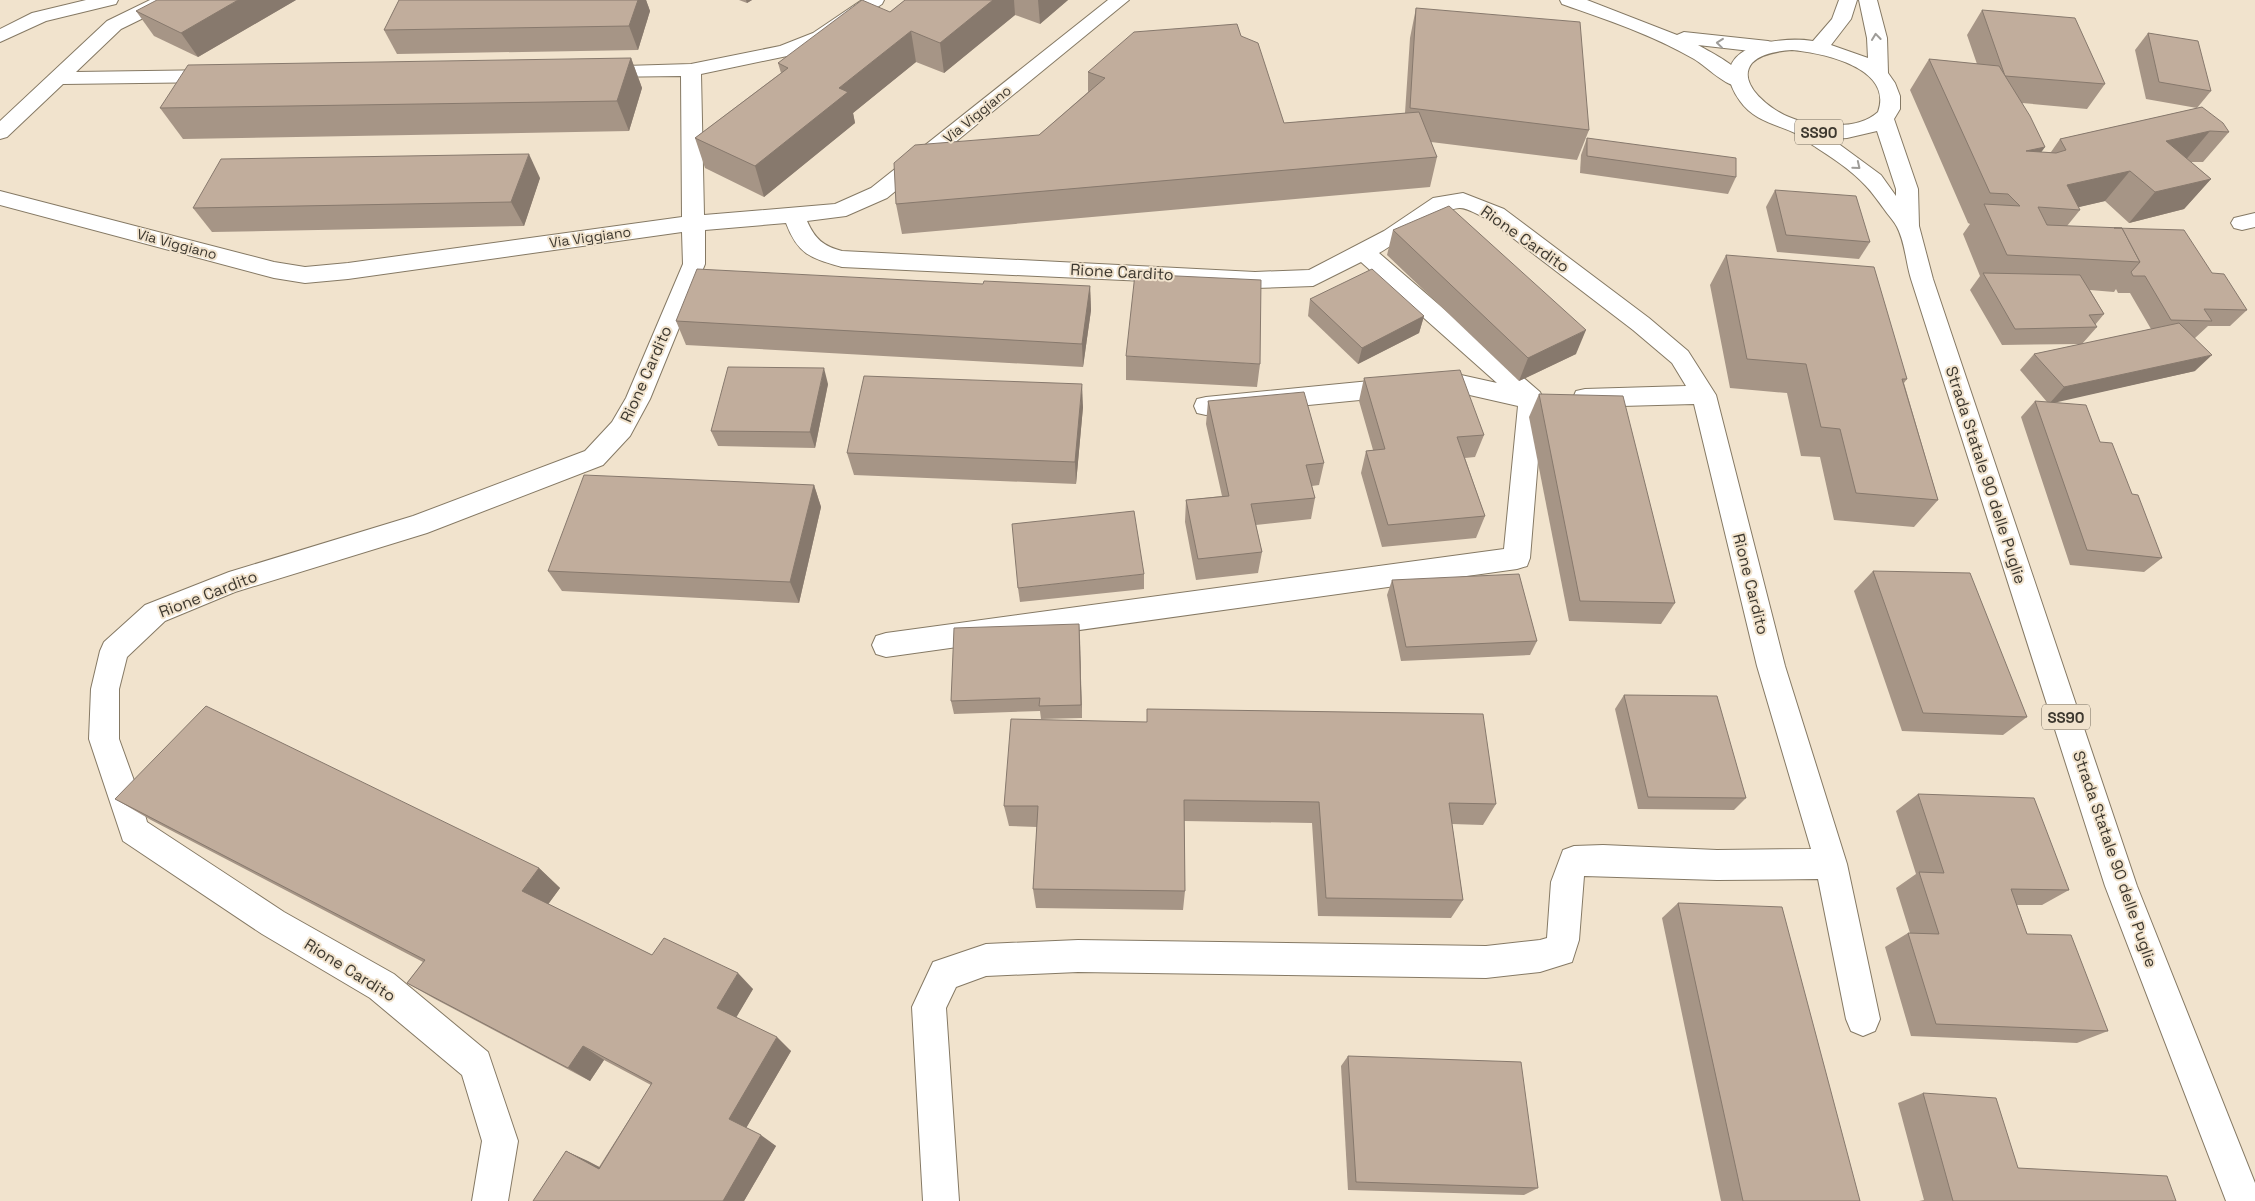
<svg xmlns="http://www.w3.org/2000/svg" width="2255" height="1201" viewBox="0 0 2255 1201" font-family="'Space Grotesk',sans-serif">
<rect width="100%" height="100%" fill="#f1e3cd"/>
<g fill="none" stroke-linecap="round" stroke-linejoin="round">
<defs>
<g id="minor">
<path d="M 86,0 L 118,0 L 116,4 L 46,21 L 0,42 L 0,29 L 32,13 Z"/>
<path d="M 150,0 L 174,0 L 172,4 L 121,29 L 76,72 L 218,70 L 225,72 L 228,76 L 225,80 L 218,82 L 63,84 L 7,137 L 0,139 L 0,121 L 107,21 Z"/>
<path d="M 862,0 L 884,0 L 882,4 L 827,41 L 792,55 L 701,74 L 704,215 L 835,204 L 871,188 L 1108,0 L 1129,0 L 887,198 L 846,216 L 807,221 C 815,239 823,246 842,251 L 1255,272 L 1309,270 L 1384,231 L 1433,198 L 1463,193 L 1504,209 L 1649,318 L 1688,351 L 1716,395 L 1785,666 L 1847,864 L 1880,1019 L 1875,1031 L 1863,1036 L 1851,1031 L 1846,1019 L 1818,879 L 1717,880 L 1584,876 L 1579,940 L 1572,962 L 1540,972 L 1486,978 L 1078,972 L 986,976 L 956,987 L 946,1008 L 959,1201 L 923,1201 L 912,1007 L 933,962 L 986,944 L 1078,940 L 1486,946 L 1540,940 L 1547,938 L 1551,882 L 1563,850 L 1574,846 L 1603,845 L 1717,850 L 1811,849 L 1757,666 L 1694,404 L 1585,407 L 1576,405 L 1573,398 L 1576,391 L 1585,389 L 1686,386 L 1672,363 L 1633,330 L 1488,219 C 1480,216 1468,208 1460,208 C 1444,207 1397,243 1379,253 L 1540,392 L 1543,399 L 1530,558 L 1527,566 L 1517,569 L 886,657 L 876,654 L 872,645 L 876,636 L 886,633 L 1504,549 L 1518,406 L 1452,391 L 1206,415 L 1197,413 L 1194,406 L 1197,399 L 1206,397 L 1452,373 L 1497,383 L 1361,262 L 1313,286 L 1255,288 L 1188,283 L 842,267 C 811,258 798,255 786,223 L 705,230 L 705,264 L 650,399 L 630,436 L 603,465 L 427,533 L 235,592 L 165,621 L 127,657 L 119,689 L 119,739 L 141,800 L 147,822 L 284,912 L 394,974 L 488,1052 L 518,1141 L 508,1201 L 472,1201 L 482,1141 L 462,1075 L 370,998 L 262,934 L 123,841 L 89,739 L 91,689 L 100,651 L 104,642 L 145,605 L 229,572 L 413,516 L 585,451 L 612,422 L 626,398 L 683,264 L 682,232 L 348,279 L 305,283 L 274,278 L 0,205 L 0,191 L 274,262 L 305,267 L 348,263 L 682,217 L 681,76 L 599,77 L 592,75 L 589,71 L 592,67 L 691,64 L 780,46 L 813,33 Z"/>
<path d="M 1560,0 L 1587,0 L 1677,35 L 1684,32 L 1768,41 L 1775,43 L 1778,47 L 1775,51 L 1768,53 L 1698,45 C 1714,54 1738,66 1749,82 L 1746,86 C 1729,91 1709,68 1694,59 C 1653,35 1607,20 1562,4 Z"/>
<path d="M 2255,213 L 2255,227 L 2242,230 L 2234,228 L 2231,223 L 2234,218 Z"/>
</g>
<path id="primary" d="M 1839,0 L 1857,0 L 1851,19 L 1831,45 L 1868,58 L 1867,38 L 1859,0 L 1877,0 L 1887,38 L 1888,73 L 1895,83 L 1900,96 L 1900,109 L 1894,119 L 1918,189 L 1919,226 L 1933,279 L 2137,886 L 2255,1183 L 2255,1201 L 2226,1201 L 2105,886 L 1911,279 C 1906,263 1905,242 1897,227 C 1894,221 1888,215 1884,209 C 1878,201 1872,192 1865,185 C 1850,169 1831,157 1814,146 C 1808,142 1801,136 1795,133 C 1775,124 1753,120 1740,101 C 1702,48 1775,35 1813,41 L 1832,19 ZM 1792,50 C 1822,53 1894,67 1878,112 C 1867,122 1852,125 1838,125 C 1822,125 1804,124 1789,117 C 1773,111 1735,84 1752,63 C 1762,53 1779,51 1792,50 ZM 1877,131 L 1896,189 L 1896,196 L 1881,175 L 1832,139 L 1847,138 Z"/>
</defs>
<!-- minor casing -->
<use href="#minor" stroke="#857964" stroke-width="2"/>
<!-- primary casing -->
<use href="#primary" stroke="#857964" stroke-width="2"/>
<!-- minor -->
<use href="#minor" fill="#fff" fill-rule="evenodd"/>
<!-- primary -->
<use href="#primary" fill="#fff" fill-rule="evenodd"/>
</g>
<!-- wall -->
<g fill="#a69586" fill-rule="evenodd">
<path d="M 296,0 L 198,57 L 154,36 L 136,11 Z"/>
<path d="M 399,0 L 646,0 L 650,11 L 638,50 L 397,54 L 384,30 Z"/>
<path d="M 739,0 L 752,0 L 747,3 Z"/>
<path d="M 905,0 L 1068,0 L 1040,24 L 1015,15 L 944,73 L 916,62 L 853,113 L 855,123 L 764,197 L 705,168 L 695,138 L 781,73 L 778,63 L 890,12 Z"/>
<path d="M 1416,8 L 1589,130 L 1577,160 L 1431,142 L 1437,157 L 1430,187 L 902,234 L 896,204 L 1039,135 L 1088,92 L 1088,72 L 1241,36 L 1284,123 L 1405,113 L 1410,38 Z"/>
<path d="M 1982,10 L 2105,84 L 2087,109 L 2022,103 L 2045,147 L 2041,152 L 2051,152 L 2060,139 L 2202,107 L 2229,132 L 2203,162 L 2191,162 L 2211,179 L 2184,209 L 2129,223 L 2105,201 L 2078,207 L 2080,210 L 2067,226 L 2212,273 L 2247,310 L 2230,326 L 2208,326 L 2195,338 L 2194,338 L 2195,371 L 2054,402 L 2100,442 L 2132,494 L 2162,558 L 2144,572 L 2070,565 L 2021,417 L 2035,401 L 2047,402 L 2020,370 L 2034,354 L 2081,344 L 2002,345 L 1970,290 L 1980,276 L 1963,234 L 1970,224 L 1968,223 L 1910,90 L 1929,59 L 1977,64 L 1967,35 ZM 2116,289 L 2118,293 L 2130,293 L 2151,329 L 2082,344 L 2097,327 L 2095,325 L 2104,314 L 2090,290 L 2114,292 Z"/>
<path d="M 2148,33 L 2211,91 L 2197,108 L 2146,99 L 2135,50 Z"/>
<path d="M 631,58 L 642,88 L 629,131 L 183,139 L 160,108 Z"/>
<path d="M 1587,138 L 1736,177 L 1728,194 L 1580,173 L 1581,155 Z"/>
<path d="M 540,178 L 524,226 L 212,232 L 193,208 Z"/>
<path d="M 1775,190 L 1870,242 L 1859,259 L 1777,252 L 1766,207 Z"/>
<path d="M 1393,230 L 1576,354 L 1519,381 L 1387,255 Z"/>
<path d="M 1726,255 L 1907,379 L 1904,383 L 1938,500 L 1914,527 L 1834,520 L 1820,457 L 1801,456 L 1787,393 L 1730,388 L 1710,285 Z"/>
<path d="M 1090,286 L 1091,310 L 1083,367 L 686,345 L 676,321 Z"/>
<path d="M 1310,299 L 1424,316 L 1419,333 L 1358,364 L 1308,316 Z"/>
<path d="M 1126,356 L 1260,364 L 1257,387 L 1126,380 Z"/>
<path d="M 1364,378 L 1484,435 L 1475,457 L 1465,458 L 1485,516 L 1476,538 L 1382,547 L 1361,473 L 1366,451 L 1373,450 L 1359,401 Z"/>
<path d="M 828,384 L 815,448 L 718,446 L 711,431 Z"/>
<path d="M 1539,394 L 1675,603 L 1661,624 L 1569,621 L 1529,417 Z"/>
<path d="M 1208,401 L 1324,463 L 1319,485 L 1312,486 L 1315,498 L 1311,519 L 1256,525 L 1262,552 L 1258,573 L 1196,580 L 1185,522 L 1186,500 L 1222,496 L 1206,424 Z"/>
<path d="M 1083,407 L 1076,484 L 854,475 L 847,453 Z"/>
<path d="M 814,485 L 821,507 L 799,603 L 562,591 L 548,571 Z"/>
<path d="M 1873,571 L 2027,717 L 2003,735 L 1902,731 L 1854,591 Z"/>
<path d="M 1144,574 L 1144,589 L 1020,602 L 1018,588 Z"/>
<path d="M 1392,580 L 1537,641 L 1530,655 L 1401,661 L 1387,595 Z"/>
<path d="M 1079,624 L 1082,718 L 1041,719 L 1040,711 L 954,714 L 951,701 Z"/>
<path d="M 1624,695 L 1746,798 L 1734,810 L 1638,809 L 1615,709 Z"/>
<path d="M 1147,709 L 1496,804 L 1483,825 L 1452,824 L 1463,900 L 1451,918 L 1318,916 L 1312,823 L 1184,821 L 1185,891 L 1183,910 L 1036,908 L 1033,889 L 1037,827 L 1009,826 L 1004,806 L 1147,722 Z"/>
<path d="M 1918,794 L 2069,890 L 2042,905 L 2017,905 L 2027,934 L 2108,1031 L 2077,1043 L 1911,1036 L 1885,947 L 1908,933 L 1910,933 L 1896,888 L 1916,874 L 1896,811 Z"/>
<path d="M 115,799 L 539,868 L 560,888 L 548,904 L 652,955 L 753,989 L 736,1017 L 791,1051 L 746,1128 L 776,1146 L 744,1201 L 533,1201 L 566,1151 L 599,1167 L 651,1085 L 604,1060 L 590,1081 L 435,999 L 407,983 L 423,962 L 151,820 Z"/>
<path d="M 1678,903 L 1860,1201 L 1721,1201 L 1662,918 Z"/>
<path d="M 1348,1056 L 1538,1188 L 1524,1195 L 1348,1190 L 1341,1066 Z"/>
<path d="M 1923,1093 L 2018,1168 L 2176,1201 L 1919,1201 L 1924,1200 L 1898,1103 Z"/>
</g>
<!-- shaded-wall -->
<g fill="#87796d">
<path d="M 238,0 L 296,0 L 198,57 L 181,33 Z"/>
<path d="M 638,0 L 646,0 L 650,11 L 638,50 L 629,26 Z"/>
<path d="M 746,0 L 752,0 L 747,3 Z"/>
<path d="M 993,0 L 1014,0 L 1015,15 L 944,73 L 940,43 Z"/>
<path d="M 1038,0 L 1068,0 L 1040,24 Z"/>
<path d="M 911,31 L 916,62 L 853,113 L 855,123 L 764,197 L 755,166 L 839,88 Z"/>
<path d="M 631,58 L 642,88 L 629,131 L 617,101 Z"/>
<path d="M 2210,131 L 2184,162 L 2166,141 Z"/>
<path d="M 2045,147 L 2023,177 L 2026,151 Z"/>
<path d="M 529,154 L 540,178 L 524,226 L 511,202 Z"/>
<path d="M 2130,171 L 2105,201 L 2071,209 L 2067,185 Z"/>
<path d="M 2211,179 L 2184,209 L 2129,223 L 2155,192 Z"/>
<path d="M 1090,286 L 1091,310 L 1083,367 L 1082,344 Z"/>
<path d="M 1424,316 L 1419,333 L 1358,364 L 1362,348 Z"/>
<path d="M 1586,330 L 1576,354 L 1519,381 L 1528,358 Z"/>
<path d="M 2212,355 L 2195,371 L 2049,404 L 2064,387 Z"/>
<path d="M 824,368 L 828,384 L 815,448 L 810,432 Z"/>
<path d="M 1082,384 L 1083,407 L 1076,484 L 1075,462 Z"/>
<path d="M 814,485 L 821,507 L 799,603 L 790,582 Z"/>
<path d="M 1079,624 L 1080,638 L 1082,718 L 1081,705 Z"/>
<path d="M 539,868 L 560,888 L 544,910 L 522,891 Z"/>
<path d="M 738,973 L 753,989 L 733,1023 L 717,1008 Z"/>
<path d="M 777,1037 L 791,1051 L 745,1130 L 729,1119 Z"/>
<path d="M 583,1046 L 604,1060 L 590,1081 L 568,1068 Z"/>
<path d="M 761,1135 L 776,1146 L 744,1201 L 723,1201 Z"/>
<path d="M 566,1151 L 588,1161 L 620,1178 L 599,1169 Z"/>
</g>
<!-- building -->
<g fill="#c1ad9c" stroke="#87796d">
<path d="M 157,0 L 238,0 L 181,33 L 136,11 Z"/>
<path d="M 399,0 L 638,0 L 629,26 L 384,30 Z"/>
<path d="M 862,0 L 890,12 L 905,0 L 993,0 L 940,43 L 911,31 L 839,88 L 848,92 L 755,166 L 695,138 L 788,68 L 778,63 Z"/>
<path d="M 1416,8 L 1580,22 L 1589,130 L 1410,108 Z"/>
<path d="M 1982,10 L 2075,18 L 2105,84 L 2005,76 Z"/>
<path d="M 1237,24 L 1241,36 L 1258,43 L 1284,123 L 1419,112 L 1437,157 L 896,204 L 894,163 L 915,145 L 1039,135 L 1105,78 L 1088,72 L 1134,32 Z"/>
<path d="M 2148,33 L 2198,41 L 2211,91 L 2159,82 Z"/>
<path d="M 631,58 L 617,101 L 160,108 L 188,65 Z"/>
<path d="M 1929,59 L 1999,66 L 2030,116 L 2045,147 L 2026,151 L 2056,153 L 2066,150 L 2060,139 L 2202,107 L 2223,123 L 2229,132 L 2210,131 L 2166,141 L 2211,179 L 2155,192 L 2130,171 L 2067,185 L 2080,210 L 2038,207 L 2047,225 L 2122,228 L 2140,262 L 2007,255 L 1984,204 L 2020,206 L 2008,194 L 1990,193 Z"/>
<path d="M 1587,138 L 1736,158 L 1736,177 L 1587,156 Z"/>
<path d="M 529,154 L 511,202 L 193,208 L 221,159 Z"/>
<path d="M 1775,190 L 1856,196 L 1870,242 L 1786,235 Z"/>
<path d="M 1449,206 L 1586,330 L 1528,358 L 1393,230 Z"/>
<path d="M 2114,228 L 2184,230 L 2212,273 L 2224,274 L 2247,310 L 2204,309 L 2212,321 L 2171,320 L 2145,276 L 2133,276 L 2131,272 L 2140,262 L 2122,228 Z"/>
<path d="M 1726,255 L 1874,267 L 1907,379 L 1902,379 L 1938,500 L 1856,493 L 1840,429 L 1821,427 L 1806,364 L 1747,359 Z"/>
<path d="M 697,269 L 983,284 L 984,281 L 1090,286 L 1082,344 L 676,321 Z"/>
<path d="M 1372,269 L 1424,316 L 1362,348 L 1310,299 Z"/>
<path d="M 1983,273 L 2080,275 L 2104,314 L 2089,315 L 2097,327 L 2015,329 Z"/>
<path d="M 1135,274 L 1261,280 L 1260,364 L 1126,356 Z"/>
<path d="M 2179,323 L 2212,355 L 2064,387 L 2034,354 Z"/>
<path d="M 728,367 L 824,368 L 810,432 L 711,431 Z"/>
<path d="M 1460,370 L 1484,435 L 1457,437 L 1485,516 L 1388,525 L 1366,451 L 1385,449 L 1364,378 Z"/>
<path d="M 864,376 L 1082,384 L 1075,462 L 847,453 Z"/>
<path d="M 1304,392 L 1324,463 L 1306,465 L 1315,498 L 1251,504 L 1262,552 L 1198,559 L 1186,500 L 1229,496 L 1208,401 Z"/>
<path d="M 1539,394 L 1623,396 L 1675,603 L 1580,601 Z"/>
<path d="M 2035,401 L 2086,405 L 2100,442 L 2112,443 L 2132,494 L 2138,495 L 2162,558 L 2087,550 Z"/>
<path d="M 584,475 L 814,485 L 790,582 L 548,571 Z"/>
<path d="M 1134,511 L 1144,574 L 1018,588 L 1012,524 Z"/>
<path d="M 1873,571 L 1970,573 L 2027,717 L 1923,713 Z"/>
<path d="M 1519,574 L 1537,641 L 1406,647 L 1392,580 Z"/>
<path d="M 1079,624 L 1081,705 L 1039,706 L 1040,698 L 951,701 L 954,628 Z"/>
<path d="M 1624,695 L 1717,696 L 1746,798 L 1648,797 Z"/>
<path d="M 206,706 L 539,868 L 522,891 L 652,955 L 664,938 L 738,973 L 717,1008 L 777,1037 L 729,1119 L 761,1135 L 723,1201 L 533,1201 L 566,1151 L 599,1169 L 652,1083 L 583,1046 L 568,1068 L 407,983 L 425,960 L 115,799 Z"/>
<path d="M 1147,709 L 1483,714 L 1496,804 L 1449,803 L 1463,900 L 1326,898 L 1319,802 L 1184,800 L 1185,891 L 1033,889 L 1038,806 L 1004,806 L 1011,719 L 1147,722 Z"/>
<path d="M 1918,794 L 2034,798 L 2069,890 L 2011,889 L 2027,934 L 2071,935 L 2108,1031 L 1936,1024 L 1908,933 L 1939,934 L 1919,872 L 1944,873 Z"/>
<path d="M 1678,903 L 1782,907 L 1860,1201 L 1743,1201 Z"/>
<path d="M 1348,1056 L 1521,1062 L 1538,1188 L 1356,1182 Z"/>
<path d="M 1923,1093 L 1996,1098 L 2018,1168 L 2167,1176 L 2176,1201 L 1953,1201 Z"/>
</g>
<!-- one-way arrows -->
<defs><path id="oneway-chevron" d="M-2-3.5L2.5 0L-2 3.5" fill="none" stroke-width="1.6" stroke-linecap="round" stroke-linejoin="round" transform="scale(1.25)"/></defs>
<g stroke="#9e9c98">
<use href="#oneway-chevron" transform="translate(1876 37) rotate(-96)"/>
<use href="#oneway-chevron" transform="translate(1720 43) rotate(-174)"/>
<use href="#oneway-chevron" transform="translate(1857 166) rotate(39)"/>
</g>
<g text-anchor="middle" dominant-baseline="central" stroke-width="4" stroke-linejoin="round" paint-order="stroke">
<!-- far-street labels -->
<g font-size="14" fill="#3e3930" stroke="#f1e3cd">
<text transform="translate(977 114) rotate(-39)">Via Viggiano</text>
<text transform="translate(590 237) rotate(-8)">Via Viggiano</text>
<text transform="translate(177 244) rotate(15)">Via Viggiano</text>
</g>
<!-- shield labels -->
<g fill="#f1e3cd" stroke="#746c5f" stroke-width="1">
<rect x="1795" y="119.5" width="48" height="25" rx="4"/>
<rect x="2042" y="704.5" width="48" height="25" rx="4"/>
</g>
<g font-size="15" font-weight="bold" fill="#3e3930">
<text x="1819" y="132">SS90</text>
<text x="2066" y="717">SS90</text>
</g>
<!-- street labels -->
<g font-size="16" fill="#3e3930" stroke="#f1e3cd">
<text transform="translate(1525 239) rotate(35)">Rione Cardito</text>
<text transform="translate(1122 272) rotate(3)">Rione Cardito</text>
<text transform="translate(646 374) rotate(-66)">Rione Cardito</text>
<text transform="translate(1986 475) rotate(72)">Strada Statale 90 delle Puglie</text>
<text transform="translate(1751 584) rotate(76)">Rione Cardito</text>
<text transform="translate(208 594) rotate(-21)">Rione Cardito</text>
<text transform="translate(2115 859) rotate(71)">Strada Statale 90 delle Puglie</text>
<text transform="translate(350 970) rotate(32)">Rione Cardito</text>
</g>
</g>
</svg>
